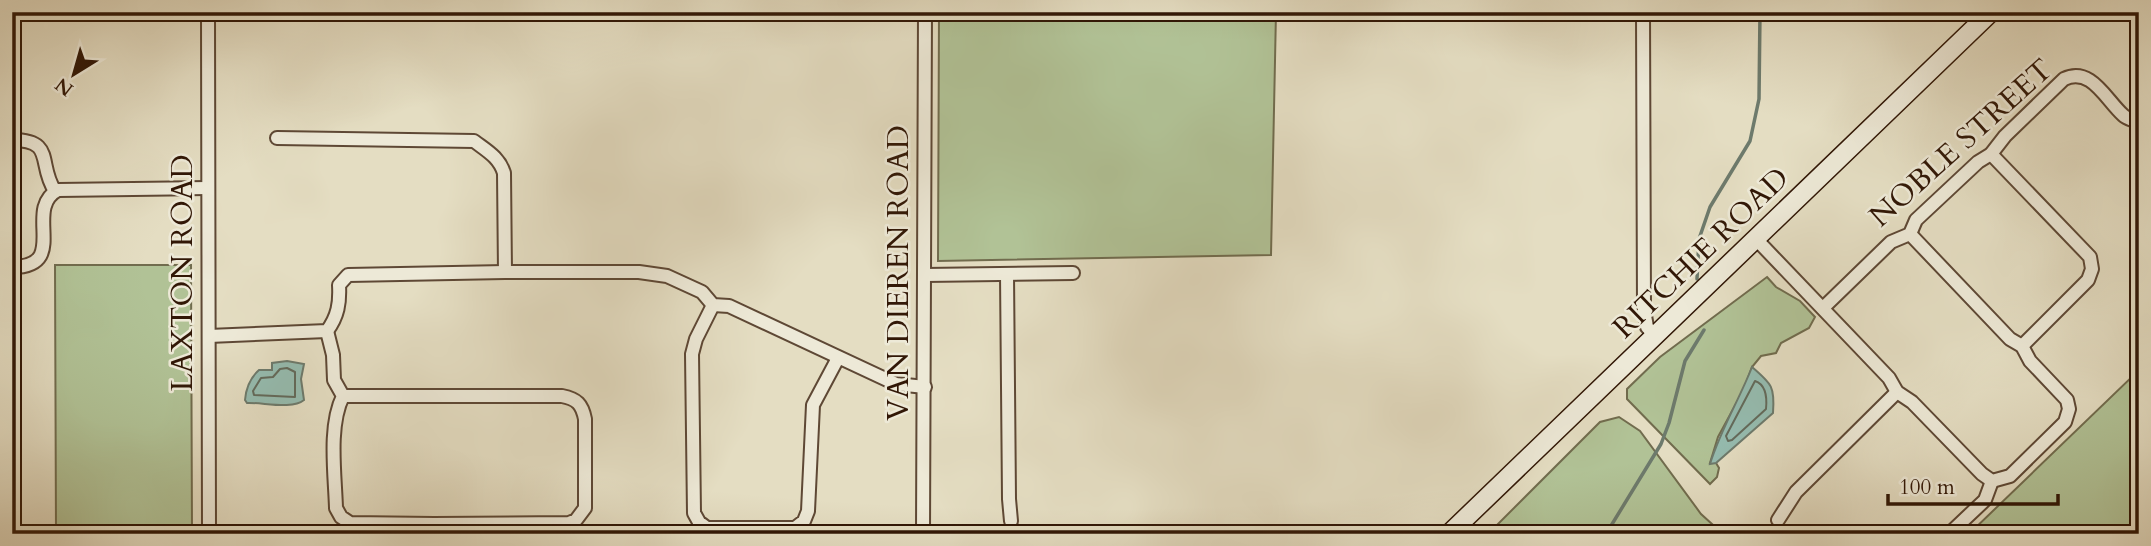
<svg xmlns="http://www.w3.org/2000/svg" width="2151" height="546" viewBox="0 0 2151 546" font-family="Cardo,serif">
<rect width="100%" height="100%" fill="#e4ddc2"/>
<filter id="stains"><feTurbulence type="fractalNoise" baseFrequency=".00286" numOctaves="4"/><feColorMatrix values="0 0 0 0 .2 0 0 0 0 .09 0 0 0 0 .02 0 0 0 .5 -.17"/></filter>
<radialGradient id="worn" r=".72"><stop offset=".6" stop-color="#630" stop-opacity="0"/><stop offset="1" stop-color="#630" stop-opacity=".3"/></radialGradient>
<!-- green -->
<g fill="#b1c296" stroke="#716c4e" stroke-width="2">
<path d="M 939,12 L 1276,12 L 1271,255 L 938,261 Z"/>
<path d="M 55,265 L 191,265 L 192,534 L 56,534 Z"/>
<path d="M 1767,277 L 1776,287 L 1800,301 L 1815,317 L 1809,328 L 1781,343 L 1776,353 L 1761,356 L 1752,367 L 1743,391 L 1718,437 L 1710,463 L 1716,463 L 1719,468 L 1717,477 L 1710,484 L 1627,399 L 1627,389 L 1660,357 Z"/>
<path d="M 2139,370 L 2139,534 L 1969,534 Z"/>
<path d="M 1619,417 L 1640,431 L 1701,514 L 1723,534 L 1488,534 L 1600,422 Z"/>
</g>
<!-- water -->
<g fill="#95bcb0" stroke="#6d7a6c" stroke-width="2">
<path d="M 287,361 L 304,364 L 301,379 L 304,400 C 292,410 262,402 247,403 L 245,400 C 246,388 250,378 259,370 L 272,370 L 272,363 Z"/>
<path d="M 1752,367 C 1772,384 1775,387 1773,413 L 1716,463 L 1710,464 C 1721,429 1739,400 1752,367 Z"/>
</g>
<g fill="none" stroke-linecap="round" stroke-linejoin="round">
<!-- shore -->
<g stroke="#636a5b" stroke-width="2">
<path d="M 287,368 L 295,372 L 295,397 L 254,395 L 253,391 L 261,378 L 273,377 L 280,369 Z"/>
<path d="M 1755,381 C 1767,385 1767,399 1766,409 L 1732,440 L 1728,441 L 1726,436 Z"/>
</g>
<!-- stream -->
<g stroke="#6d7a6c" stroke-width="3.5">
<path d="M 1697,279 L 1699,239 L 1710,207 L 1750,141 L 1759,99 L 1760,12"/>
<path d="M 1606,534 L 1661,444 L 1669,423 L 1685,361 L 1704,330"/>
</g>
<defs>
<g id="street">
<path d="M 208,12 L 209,534"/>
<path d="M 1643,12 L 1644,310 L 1647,327 L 1655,336"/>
<path d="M 277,138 L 474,141 C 487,151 499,157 504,173 L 505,272"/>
<path d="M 12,140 C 56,140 37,164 55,191"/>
<path d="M 1991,154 L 2090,257 L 2092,269 L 2088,280 L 2022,346"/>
<path d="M 1756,239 L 1889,378 L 1897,392 L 1912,402 L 1982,474 L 1992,481 L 2010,476 L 2065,422 L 2069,409 L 2067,400 L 2030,361 L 2022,346 L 2010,339 L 1910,234"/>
<path d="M 12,267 C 71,267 22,209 58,190 L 208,188"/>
<path d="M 1007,274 L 1009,499 L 1011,521"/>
<path d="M 925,275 L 1073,273"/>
<path d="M 713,305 L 696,339 L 692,354 L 694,513 L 699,522 L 707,528 L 795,528 L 804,521 L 808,511 L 813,405 L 838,358"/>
<path d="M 1823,308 L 1891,242 L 1910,234 L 1916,220 L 1978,162 L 1991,154 L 2005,136 L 2064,79 C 2091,66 2106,100 2123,115 C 2127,119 2134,120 2139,123"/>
<path d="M 327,331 L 333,355 L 334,380 L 343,396 C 328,426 335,474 336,508 L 341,517 L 350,523 L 434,524 L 569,523 L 576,520 L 585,508 L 585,419 C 582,404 577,399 562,396 L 343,396"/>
<path d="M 209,336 L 327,331 C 338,316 340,303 339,285 L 348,275 L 505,272 L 639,272 L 667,276 L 702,292 L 713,305 L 729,306 L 896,384 L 925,387"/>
<path d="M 1778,520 L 1796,492 L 1897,392"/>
<path d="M 923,534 L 925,12"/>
<path d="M 1949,534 L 1985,500 L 1992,481"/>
</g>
<path id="secondary" d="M 1449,534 L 1991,12"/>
</defs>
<!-- street casing -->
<use href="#street" stroke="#5e4835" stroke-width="16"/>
<!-- secondary casing -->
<use href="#secondary" stroke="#311706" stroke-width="21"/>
<!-- street -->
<use href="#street" stroke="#ede9d7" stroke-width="12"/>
<!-- secondary -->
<use href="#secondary" stroke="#ede9d7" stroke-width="18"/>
</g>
<g text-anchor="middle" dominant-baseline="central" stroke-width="5" stroke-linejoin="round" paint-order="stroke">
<!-- street labels -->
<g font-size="30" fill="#311706" stroke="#ede9d7">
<text transform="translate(1961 143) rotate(-42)">NOBLE STREET</text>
<text transform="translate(1701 253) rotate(-44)">RITCHIE ROAD</text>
<text transform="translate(182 273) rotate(-90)">LAXTON ROAD</text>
<text transform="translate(898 273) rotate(-90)">VAN DIEREN ROAD</text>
</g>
</g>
<!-- margin -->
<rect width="2151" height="546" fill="none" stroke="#e4ddc2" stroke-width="42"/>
<rect x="14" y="14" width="2123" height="518" fill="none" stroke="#311706" stroke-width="3.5"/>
<rect x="21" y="21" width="2109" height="504" fill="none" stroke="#311706" stroke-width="2"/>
<!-- north arrow -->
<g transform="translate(74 74) rotate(217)" stroke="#ede9d7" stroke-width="5" paint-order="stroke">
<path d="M0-5L12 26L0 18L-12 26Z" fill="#311706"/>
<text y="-10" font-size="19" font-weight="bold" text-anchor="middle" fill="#311706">N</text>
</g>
<!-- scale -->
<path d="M1888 494v10h170v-10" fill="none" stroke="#311706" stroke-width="3.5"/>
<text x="1899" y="494" font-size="21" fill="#311706" stroke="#ede9d7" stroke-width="5" paint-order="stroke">100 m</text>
<rect width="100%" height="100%" filter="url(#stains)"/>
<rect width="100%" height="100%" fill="url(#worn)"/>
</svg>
